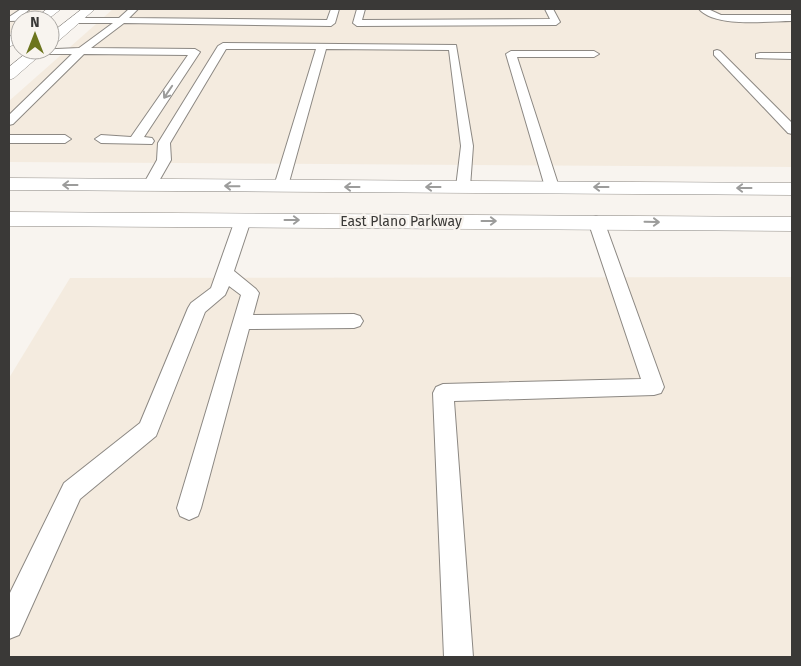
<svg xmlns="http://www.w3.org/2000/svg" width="801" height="666" viewBox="0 0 801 666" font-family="'Fira Sans',sans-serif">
<rect width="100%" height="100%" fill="#f8f4ef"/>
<!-- built -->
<g fill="#f4ebdf">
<path d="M 9,9 L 43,9 L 28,20 L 20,20 L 20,26 L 9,34 Z"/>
<path d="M 113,9 L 792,9 L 792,167 L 9,162 L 9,101 Z"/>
<path d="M 792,277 L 792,657 L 9,657 L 9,378 L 70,278 Z"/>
</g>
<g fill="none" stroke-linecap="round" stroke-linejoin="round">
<defs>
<g id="lane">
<path d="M 21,9 L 30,9 L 20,17 L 40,17 L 44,20 L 9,21 L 9,17 Z"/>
<path d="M 129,9 L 138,9 L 129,18 L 327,20 L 331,9 L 339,9 L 335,23 L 331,26 L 124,23 L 91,48 L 195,49 L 200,52 L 144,137 L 152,138 L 154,141 L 152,144 L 101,143 L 95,139 L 101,135 L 131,137 L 188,55 L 84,54 L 13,124 L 9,125 L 9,115 L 72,54 L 38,54 L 35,53 L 34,50 L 79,48 L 113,23 L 75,23 L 72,22 L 72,18 L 119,18 Z"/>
<path d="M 357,9 L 365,9 L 362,20 L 550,19 L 545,9 L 553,9 L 560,22 L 556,25 L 357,26 L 353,23 Z"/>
<path d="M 699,9 L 708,9 L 721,15 L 792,15 L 792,21 C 767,21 716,28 699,9 Z"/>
<path d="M 223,43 L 456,45 L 473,146 L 470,187 L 468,190 L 458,190 L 456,187 L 461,146 L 449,50 L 326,49 L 288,186 L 286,189 L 276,189 L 274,186 L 316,49 L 226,49 L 170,143 L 171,160 L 155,188 L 150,189 L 145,188 L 143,185 L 157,160 L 158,143 L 218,46 Z"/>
<path d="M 717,50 L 720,51 L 792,123 L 792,134 L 788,133 L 714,55 L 714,51 Z"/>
<path d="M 511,51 L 594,51 L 599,54 L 594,57 L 517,57 L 559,187 L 557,190 L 547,190 L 545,187 L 506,54 Z"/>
<path d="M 760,53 L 792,53 L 792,59 L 756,58 L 756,54 Z"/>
<path d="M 9,135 L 65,135 L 71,139 L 65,143 L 9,143 Z"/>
<path d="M 243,215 L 248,217 L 251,220 L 234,271 L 256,289 L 259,293 L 253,315 L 354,314 L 360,316 L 363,321 L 360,326 L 354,328 L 249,329 L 201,508 L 198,516 L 189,520 L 180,516 L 177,508 L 241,295 L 229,286 L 225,295 L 205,312 L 156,436 L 80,499 L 19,635 L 9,639 L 9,595 L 64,483 L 140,423 L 188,308 L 191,303 L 211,288 L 235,220 L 238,217 Z"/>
<path d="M 596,216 L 601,218 L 604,221 L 664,387 L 661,393 L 654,395 L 454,401 L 473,657 L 444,657 L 433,393 L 436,387 L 443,384 L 641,379 L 588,221 L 591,218 Z"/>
</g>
<g id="secondary">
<path d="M 47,9 L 61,9 L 47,20 L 33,20 Z"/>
<path d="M 82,9 L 95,9 L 55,44 L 50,45 L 50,34 Z"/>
<path d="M 20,31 L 20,41 L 9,47 L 9,37 Z"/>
<path d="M 30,50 L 46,50 L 14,78 L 9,80 L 9,67 Z"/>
</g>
<g id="primary">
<path d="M 9,178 L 792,183 L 792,195 L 9,190 Z"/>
<path d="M 9,212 L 792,217 L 792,231 L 9,226 Z"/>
</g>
</defs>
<!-- lane casing -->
<use href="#lane" stroke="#8c8883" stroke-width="2"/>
<!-- secondary casing -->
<use href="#secondary" stroke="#8c8883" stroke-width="1"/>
<!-- primary casing -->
<use href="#primary" stroke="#8c8883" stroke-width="1"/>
<!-- lane -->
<use href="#lane" fill="#fff" fill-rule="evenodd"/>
<!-- secondary -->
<use href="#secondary" fill="#fff" fill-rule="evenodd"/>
<!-- primary -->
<use href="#primary" fill="#fff" fill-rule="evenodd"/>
</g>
<!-- one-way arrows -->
<defs><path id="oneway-shaft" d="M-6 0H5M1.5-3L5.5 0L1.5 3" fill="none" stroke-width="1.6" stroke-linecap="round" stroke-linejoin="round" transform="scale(1.25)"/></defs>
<g stroke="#9c9c9b">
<use href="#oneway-shaft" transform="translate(168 92) rotate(124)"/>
<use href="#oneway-shaft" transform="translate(70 185) rotate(-180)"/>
<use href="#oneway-shaft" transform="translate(232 186) rotate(-179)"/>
<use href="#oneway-shaft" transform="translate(352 187) rotate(-180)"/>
<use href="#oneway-shaft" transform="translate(433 187) rotate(180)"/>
<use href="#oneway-shaft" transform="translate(601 187) rotate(-180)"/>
<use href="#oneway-shaft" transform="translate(744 188) rotate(-180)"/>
<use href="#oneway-shaft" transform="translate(292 220)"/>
<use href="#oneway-shaft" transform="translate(489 221)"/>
<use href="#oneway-shaft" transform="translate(652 222) rotate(1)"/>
</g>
<g text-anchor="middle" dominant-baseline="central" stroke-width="5" stroke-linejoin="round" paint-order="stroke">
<!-- street labels -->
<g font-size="14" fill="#3a3937" stroke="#f8f4ef">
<text x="401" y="221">East Plano Parkway</text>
</g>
</g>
<!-- border -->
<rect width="801" height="666" fill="none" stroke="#3a3937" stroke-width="20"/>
<!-- north arrow -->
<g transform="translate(35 35)"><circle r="24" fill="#f8f4ef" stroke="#aca9a5"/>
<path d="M0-4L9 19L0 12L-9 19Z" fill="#6c751e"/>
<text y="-8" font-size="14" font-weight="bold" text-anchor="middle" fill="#3a3937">N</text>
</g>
</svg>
